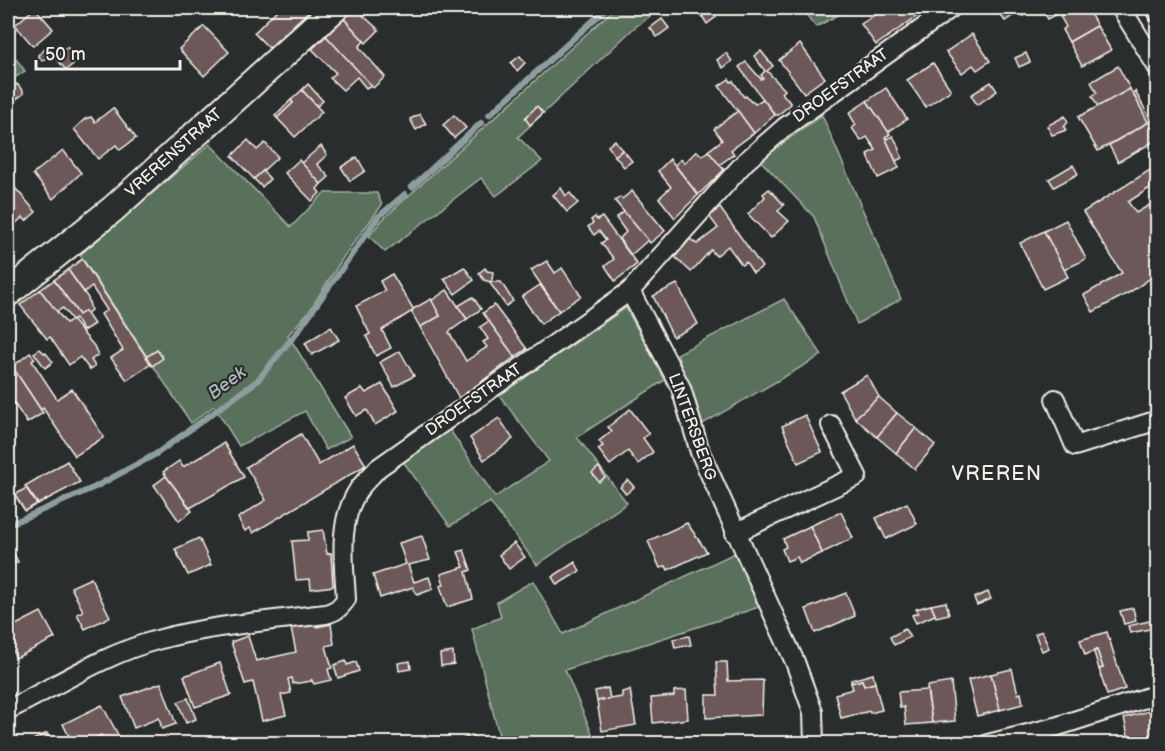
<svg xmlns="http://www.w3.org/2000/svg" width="1165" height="751" viewBox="0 0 1165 751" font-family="'Balsamiq Sans',sans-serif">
<rect width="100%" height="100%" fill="#2a2d2e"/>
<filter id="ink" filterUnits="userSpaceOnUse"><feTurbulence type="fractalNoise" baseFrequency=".0167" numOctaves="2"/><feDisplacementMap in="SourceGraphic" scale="12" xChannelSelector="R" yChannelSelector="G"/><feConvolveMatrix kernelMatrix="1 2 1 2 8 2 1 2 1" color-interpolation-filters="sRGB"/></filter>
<g filter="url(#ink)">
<!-- green -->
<g fill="#58705c" stroke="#a6b0a2" stroke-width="1.5">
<path d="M 615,8 L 661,8 L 634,28 L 518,137 L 542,161 L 496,196 L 481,178 L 385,252 L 369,236 L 383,219 Z"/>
<path d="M 801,8 L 851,8 L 816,27 Z"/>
<path d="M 8,48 L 25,71 L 8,82 Z"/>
<path d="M 822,115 L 901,299 L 857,324 L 814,217 L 760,160 Z"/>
<path d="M 210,144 L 291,227 L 324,193 L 377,193 L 382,205 L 344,256 L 310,310 L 288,335 L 351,437 L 326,450 L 305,411 L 239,446 L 214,406 L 191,423 L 80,255 Z"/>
<path d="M 784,299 L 822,355 L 701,425 L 677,354 Z"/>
<path d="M 626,308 L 665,380 L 577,437 L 627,503 L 537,565 L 490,502 L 450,526 L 402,460 L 448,427 L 495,497 L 549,461 L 499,395 Z"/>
<path d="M 735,553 L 762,606 L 565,670 L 596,743 L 501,743 L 472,629 L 501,617 L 497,602 L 533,581 L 563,634 Z"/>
</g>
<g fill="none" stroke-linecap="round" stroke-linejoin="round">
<!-- stream -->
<g stroke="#8e9e9e" stroke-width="6">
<path d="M 489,115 L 607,8"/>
<path d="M 412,187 L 481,123"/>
<path d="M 8,525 L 95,487 L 156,454 L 257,381 L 298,331 L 378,217 L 405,194"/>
</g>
</g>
<!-- building -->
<g fill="#6c5959" stroke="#f4f1e8" stroke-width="1.5">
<path d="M 35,8 L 53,29 L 33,46 L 15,25 Z"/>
<path d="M 279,8 L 312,8 L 269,48 L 254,33 Z"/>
<path d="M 355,8 L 379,30 L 366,43 L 344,19 Z"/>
<path d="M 885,8 L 920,8 L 923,12 L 876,45 L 861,24 Z"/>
<path d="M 995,8 L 1017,8 L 1020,11 L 1005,21 Z"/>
<path d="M 1017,8 L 1037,8 L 1023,16 Z"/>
<path d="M 1041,8 L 1058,8 L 1061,12 L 1048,19 Z"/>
<path d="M 1075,8 L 1087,8 L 1097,26 L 1069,42 L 1062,30 L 1066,27 L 1060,16 Z"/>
<path d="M 1148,8 L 1158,8 L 1158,30 L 1144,10 Z"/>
<path d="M 711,10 L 716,17 L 707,24 L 702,16 Z"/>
<path d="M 344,19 L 364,41 L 359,47 L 385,77 L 373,88 L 326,36 Z"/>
<path d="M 662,19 L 669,28 L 657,37 L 650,28 Z"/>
<path d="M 204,26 L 229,52 L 204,76 L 179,49 Z"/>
<path d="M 1097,26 L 1111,50 L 1082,66 L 1069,42 Z"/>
<path d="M 972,34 L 990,61 L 977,70 L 973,65 L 962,73 L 946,52 Z"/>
<path d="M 326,36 L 371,85 L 366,88 L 357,77 L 343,90 L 330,78 L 336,73 L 312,49 Z"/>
<path d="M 800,44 L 825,78 L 804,93 L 779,60 Z"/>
<path d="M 48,47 L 53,53 L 42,61 L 38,55 Z"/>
<path d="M 67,47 L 78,60 L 66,70 L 55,57 Z"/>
<path d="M 761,51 L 773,66 L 767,71 L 785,90 L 782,93 L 791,104 L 778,115 L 775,115 L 739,67 L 746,62 L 761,79 L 763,78 L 761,75 L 765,71 L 754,56 Z"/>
<path d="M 726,53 L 732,61 L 723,68 L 717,60 Z"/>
<path d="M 1026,53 L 1030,62 L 1019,67 L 1015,58 Z"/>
<path d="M 520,56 L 525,63 L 517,71 L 511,63 Z"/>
<path d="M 933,63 L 951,90 L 926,107 L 907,80 Z"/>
<path d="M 1118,66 L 1130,89 L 1098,107 L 1092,96 L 1097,93 L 1091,82 Z"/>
<path d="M 729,79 L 731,82 L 733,81 L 744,97 L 746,96 L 751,102 L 752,101 L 755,104 L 763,99 L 775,115 L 754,133 L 719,86 Z"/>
<path d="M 991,82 L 997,91 L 977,105 L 971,95 Z"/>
<path d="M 17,84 L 23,91 L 23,94 L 15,100 L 8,91 Z"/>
<path d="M 308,84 L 323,101 L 317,106 L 302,90 Z"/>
<path d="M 886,88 L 907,119 L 888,132 L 867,101 Z"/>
<path d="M 1130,89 L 1149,122 L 1098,151 L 1078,117 Z"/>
<path d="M 302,90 L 322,112 L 295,137 L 277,118 L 293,103 L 291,100 Z"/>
<path d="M 1135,91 L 1154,126 L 1151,128 L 1133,93 Z"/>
<path d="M 291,100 L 293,103 L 277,118 L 275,116 Z"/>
<path d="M 867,101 L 890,134 L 885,137 L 899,168 L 878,178 L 867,154 L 876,150 L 867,137 L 861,141 L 852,128 L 856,125 L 849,113 Z"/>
<path d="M 537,106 L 543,113 L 530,125 L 525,118 Z"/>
<path d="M 113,108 L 136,138 L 120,150 L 116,145 L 98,159 L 74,129 L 85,119 L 91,117 L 95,122 Z"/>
<path d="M 738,111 L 754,133 L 731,150 L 734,154 L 719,165 L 708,151 L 722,140 L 714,129 Z"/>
<path d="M 420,114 L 426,124 L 416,130 L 410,119 Z"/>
<path d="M 454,115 L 466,128 L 454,138 L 443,125 Z"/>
<path d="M 1065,116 L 1068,122 L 1064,127 L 1066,130 L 1052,135 L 1047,126 Z"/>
<path d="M 1149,122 L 1151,128 L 1154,126 L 1158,132 L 1158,139 L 1118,162 L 1109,145 Z"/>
<path d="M 893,136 L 900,149 L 899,150 L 902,158 L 896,161 L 886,139 Z"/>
<path d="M 248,140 L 257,150 L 265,143 L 278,157 L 254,179 L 232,156 Z"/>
<path d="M 615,140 L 622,150 L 615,156 L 608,146 Z"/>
<path d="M 321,146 L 327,155 L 317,164 L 329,177 L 321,184 L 301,163 Z"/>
<path d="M 63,150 L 81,173 L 53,199 L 33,174 Z"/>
<path d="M 623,150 L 632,161 L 624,167 L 615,156 Z"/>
<path d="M 697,151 L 702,156 L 708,151 L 724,170 L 698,195 L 675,165 L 681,159 L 684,163 Z"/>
<path d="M 357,157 L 365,171 L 350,181 L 341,167 Z"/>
<path d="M 670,159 L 698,195 L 675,218 L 659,198 L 671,187 L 658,171 Z"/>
<path d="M 299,160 L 321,184 L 317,189 L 320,193 L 312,201 L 285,173 Z"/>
<path d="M 1073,165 L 1078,174 L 1054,187 L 1049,179 Z"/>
<path d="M 1158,165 L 1158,186 L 1156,184 L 1128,202 L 1136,213 L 1158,200 L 1158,273 L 1130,292 L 1093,312 L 1084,295 L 1122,273 L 1083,212 Z"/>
<path d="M 263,171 L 270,179 L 262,187 L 254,179 Z"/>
<path d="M 10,182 L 36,212 L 26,221 L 23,217 L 8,230 L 8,184 Z"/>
<path d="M 561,188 L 566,196 L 570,193 L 578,203 L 567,212 L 553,195 Z"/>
<path d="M 769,189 L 784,205 L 778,211 L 789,221 L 771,238 L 748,214 L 765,197 L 763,194 Z"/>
<path d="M 632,191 L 665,231 L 650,243 L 615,201 L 620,197 L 622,199 Z"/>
<path d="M 720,208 L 762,267 L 753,273 L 746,262 L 742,265 L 728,246 L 716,256 L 711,250 L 691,272 L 675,257 L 690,239 L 697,244 L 718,228 L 709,216 Z"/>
<path d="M 624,212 L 648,240 L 631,255 L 619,239 L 626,232 L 616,218 Z"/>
<path d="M 595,217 L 597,220 L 602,217 L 637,264 L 615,281 L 605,266 L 614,259 L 601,243 L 606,240 L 599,231 L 594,235 L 588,227 L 593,223 L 591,220 Z"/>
<path d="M 1066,220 L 1086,259 L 1064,270 L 1044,231 Z"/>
<path d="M 1044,231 L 1068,277 L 1043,289 L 1020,243 Z"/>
<path d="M 82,259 L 151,364 L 127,380 L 111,358 L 123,350 L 101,314 L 107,310 L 92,287 L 84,292 L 68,270 Z"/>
<path d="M 547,261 L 555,273 L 562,268 L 581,296 L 559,311 L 531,270 Z"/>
<path d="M 464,267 L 474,280 L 455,294 L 444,279 Z"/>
<path d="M 485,268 L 487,271 L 493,272 L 492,280 L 490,282 L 484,280 L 479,273 Z"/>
<path d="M 68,270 L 88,298 L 91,310 L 86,314 L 85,311 L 79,315 L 54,280 Z"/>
<path d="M 392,274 L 414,310 L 382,330 L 391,348 L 376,356 L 366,336 L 370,334 L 356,306 L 385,291 L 380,281 Z"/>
<path d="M 54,280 L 79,315 L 85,311 L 94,324 L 83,331 L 75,318 L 72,320 L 63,308 L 56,312 L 40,290 Z"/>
<path d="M 492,282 L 501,282 L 513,301 L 506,306 L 490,283 Z"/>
<path d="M 677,284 L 698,324 L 673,337 L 653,296 Z"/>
<path d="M 540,285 L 559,311 L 541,324 L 522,297 Z"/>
<path d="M 40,290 L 66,323 L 72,320 L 94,346 L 98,355 L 91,360 L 95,366 L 90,370 L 80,357 L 69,365 L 50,337 L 47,339 L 20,305 Z"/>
<path d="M 447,290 L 467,319 L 449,332 L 466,361 L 487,347 L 483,342 L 488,339 L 480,327 L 489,321 L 515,357 L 459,398 L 420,327 L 440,316 L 431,301 Z"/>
<path d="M 473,297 L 481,309 L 467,319 L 458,306 Z"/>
<path d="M 431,299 L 440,316 L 420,327 L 412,313 L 413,309 Z"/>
<path d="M 494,305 L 527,349 L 515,357 L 483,313 Z"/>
<path d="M 331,327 L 339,340 L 312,355 L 305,343 Z"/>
<path d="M 40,349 L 44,353 L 45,352 L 53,362 L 45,368 L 34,353 Z"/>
<path d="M 157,350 L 163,358 L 152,366 L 146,357 Z"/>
<path d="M 400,351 L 414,376 L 394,387 L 380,362 Z"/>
<path d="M 30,353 L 35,359 L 32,361 L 57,399 L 72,389 L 104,437 L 75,456 L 43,408 L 41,410 L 12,367 Z"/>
<path d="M 8,360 L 43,413 L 27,423 L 8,394 Z"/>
<path d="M 867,375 L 879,397 L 855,418 L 840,391 Z"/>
<path d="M 382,384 L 398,411 L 375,425 L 367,410 L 356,416 L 345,398 L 362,388 L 366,393 Z"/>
<path d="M 879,397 L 897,413 L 877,437 L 855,418 Z"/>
<path d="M 630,409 L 649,434 L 643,438 L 653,452 L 638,464 L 628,451 L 610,465 L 598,449 L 603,446 L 599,441 L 612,431 L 608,427 Z"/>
<path d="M 897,413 L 916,428 L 896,453 L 877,437 Z"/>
<path d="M 805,415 L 822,452 L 798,463 L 782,426 Z"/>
<path d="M 499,418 L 513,439 L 484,460 L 470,438 Z"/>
<path d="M 916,428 L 935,445 L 915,469 L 896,453 Z"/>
<path d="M 301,434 L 319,465 L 353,444 L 366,465 L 253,533 L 250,528 L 245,531 L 238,518 L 266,500 L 246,467 Z"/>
<path d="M 224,443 L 244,477 L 190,508 L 163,472 L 179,461 L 183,467 Z"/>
<path d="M 67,461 L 80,482 L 38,504 L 25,486 Z"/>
<path d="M 599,467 L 605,477 L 599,482 L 592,473 Z"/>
<path d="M 166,476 L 192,511 L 179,521 L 154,485 Z"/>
<path d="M 628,480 L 634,487 L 626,494 L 620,487 Z"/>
<path d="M 26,488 L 37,504 L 25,511 L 15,495 Z"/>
<path d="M 907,503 L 917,524 L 886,539 L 876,518 Z"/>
<path d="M 841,512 L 853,538 L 822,553 L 810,526 Z"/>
<path d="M 687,523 L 707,552 L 668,570 L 666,566 L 660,568 L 648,541 Z"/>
<path d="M 810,526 L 822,553 L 800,563 L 797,557 L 787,561 L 782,549 L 786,547 L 783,539 Z"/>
<path d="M 323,530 L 327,554 L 331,553 L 333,586 L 311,589 L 310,579 L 296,580 L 292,541 L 308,540 L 308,532 Z"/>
<path d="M 422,536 L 430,560 L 408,565 L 414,582 L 429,577 L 433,589 L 417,595 L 413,587 L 380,598 L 373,575 L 406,564 L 399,543 Z"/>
<path d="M 199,538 L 211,565 L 188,575 L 175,549 Z"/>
<path d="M 514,543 L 525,557 L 509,569 L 499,555 Z"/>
<path d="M 10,546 L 18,562 L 8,567 L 8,547 Z"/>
<path d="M 464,550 L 471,570 L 466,572 L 473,599 L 447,607 L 440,586 L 444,585 L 441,574 L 464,567 L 458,552 Z"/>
<path d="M 575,562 L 580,571 L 557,585 L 552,577 Z"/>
<path d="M 91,578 L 110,617 L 85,629 L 77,614 L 83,611 L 71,587 Z"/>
<path d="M 988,592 L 991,599 L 977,605 L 974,598 Z"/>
<path d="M 846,593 L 855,616 L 815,633 L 806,609 Z"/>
<path d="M 946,602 L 949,614 L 936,617 L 931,605 Z"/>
<path d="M 931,605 L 935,615 L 916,623 L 912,615 L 918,613 L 916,609 Z"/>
<path d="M 1133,608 L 1136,621 L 1124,624 L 1120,611 Z"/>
<path d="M 41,612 L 55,638 L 16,658 L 8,641 L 8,629 Z"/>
<path d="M 1158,619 L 1158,632 L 1156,633 L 1154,628 L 1130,633 L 1128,626 Z"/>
<path d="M 308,624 L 316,624 L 317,627 L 331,624 L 334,644 L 326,646 L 332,668 L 328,669 L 331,680 L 314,684 L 311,679 L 312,681 L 293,684 L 292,678 L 288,679 L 291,693 L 281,695 L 286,715 L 262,721 L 253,682 L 245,684 L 231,642 L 248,636 L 256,661 L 296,652 L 291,628 Z"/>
<path d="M 905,629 L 910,637 L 894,645 L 890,637 Z"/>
<path d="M 1042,631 L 1049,648 L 1042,651 L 1035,634 Z"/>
<path d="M 1107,632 L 1125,689 L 1107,695 L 1099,669 L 1103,668 L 1097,650 L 1085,655 L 1080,640 Z"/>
<path d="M 689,636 L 691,645 L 675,648 L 673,639 Z"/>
<path d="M 1097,650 L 1103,668 L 1099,669 L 1094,652 Z"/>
<path d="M 453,652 L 454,664 L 441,666 L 440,654 Z"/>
<path d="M 346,661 L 347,665 L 356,662 L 359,671 L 338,678 L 334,665 Z"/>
<path d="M 410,661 L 411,669 L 399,671 L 398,663 Z"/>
<path d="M 716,662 L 727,662 L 728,681 L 763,680 L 762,715 L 706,718 L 706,695 L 718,695 Z"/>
<path d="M 220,663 L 231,695 L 195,707 L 184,676 Z"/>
<path d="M 1012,669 L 1018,694 L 1021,693 L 1023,704 L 1000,710 L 991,674 Z"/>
<path d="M 873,674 L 875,683 L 864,686 L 862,680 L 851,683 L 851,680 Z"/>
<path d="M 991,674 L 1000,710 L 977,716 L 968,680 Z"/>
<path d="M 862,680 L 864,686 L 875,683 L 882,710 L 870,713 L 870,711 L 841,718 L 835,694 L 853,689 L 851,683 Z"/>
<path d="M 951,682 L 955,721 L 932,723 L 927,686 Z"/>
<path d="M 161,683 L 176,724 L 162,729 L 159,718 L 134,728 L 122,697 Z"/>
<path d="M 608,688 L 610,699 L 597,701 L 595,691 Z"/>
<path d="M 630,690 L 636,725 L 602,731 L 597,701 L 622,697 L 622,692 Z"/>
<path d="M 686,690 L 688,719 L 653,723 L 651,698 L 674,696 L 674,691 Z"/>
<path d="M 927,690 L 932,723 L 906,725 L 904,707 L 900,708 L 898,692 Z"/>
<path d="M 188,698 L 196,719 L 186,723 L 178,702 Z"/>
<path d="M 102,705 L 123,744 L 105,744 L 101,735 L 84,744 L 73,744 L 63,724 Z"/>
<path d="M 1153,710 L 1158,728 L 1158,738 L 1141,744 L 1130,744 L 1124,718 Z"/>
<path d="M 47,733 L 52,744 L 25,744 Z"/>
<path d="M 472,735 L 476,744 L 451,744 Z"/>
</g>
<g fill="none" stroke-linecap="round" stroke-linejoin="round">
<defs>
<g id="street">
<path d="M 1121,8 L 1158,68"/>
<path d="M 630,291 L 681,388 L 700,452 L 795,662 L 813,712 L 814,744"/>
<path d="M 1055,399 L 1075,446 L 1158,420"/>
<path d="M 735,533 L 857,476 L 831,425"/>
<path d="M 8,710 C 56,686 105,654 157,640 C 212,625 270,621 326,614 C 336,611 340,608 346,599 C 344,562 337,522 359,489 C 364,482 372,475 378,468 L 630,291 L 745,162 L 785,127 L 951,8"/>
<path d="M 988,744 L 1055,727 L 1158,694"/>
</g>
<path id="secondary" d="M 8,293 L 113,209 L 335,8"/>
</defs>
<!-- street casing -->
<use href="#street" stroke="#f4f1e8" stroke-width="22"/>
<!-- secondary casing -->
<use href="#secondary" stroke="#f4f1e8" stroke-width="30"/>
<!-- street -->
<use href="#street" stroke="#2a2d2e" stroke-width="18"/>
<!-- secondary -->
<use href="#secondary" stroke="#2a2d2e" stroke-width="26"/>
</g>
</g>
<g text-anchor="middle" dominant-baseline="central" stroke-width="4.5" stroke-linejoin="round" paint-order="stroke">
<!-- street labels -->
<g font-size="16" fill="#f4f1e8" stroke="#2a2d2e">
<text transform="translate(841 86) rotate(-36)">DROEFSTRAAT</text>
<text transform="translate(174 153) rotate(-42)">VRERENSTRAAT</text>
<text transform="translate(474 400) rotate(-35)">DROEFSTRAAT</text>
<text transform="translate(692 427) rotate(70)">LINTERSBERG</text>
</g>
<!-- water labels -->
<g font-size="18" font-style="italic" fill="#b0bab7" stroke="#2a2d2e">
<text transform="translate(227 383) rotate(-37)">Beek</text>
</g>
<!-- quarter labels -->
<g font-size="20" letter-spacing="1.5" fill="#f4f1e8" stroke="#2a2d2e">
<text x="997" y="474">VREREN</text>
</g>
</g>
<!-- margin -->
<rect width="1165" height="751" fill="none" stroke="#2a2d2e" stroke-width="30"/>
<rect x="15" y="15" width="1135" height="721" fill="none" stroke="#f4f1e8" stroke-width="2" filter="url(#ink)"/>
<!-- scale -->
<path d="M36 60v9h144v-9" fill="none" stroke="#f4f1e8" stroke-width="3"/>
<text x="45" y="60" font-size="18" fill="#f4f1e8" stroke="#2a2d2e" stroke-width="4.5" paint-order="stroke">50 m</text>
</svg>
